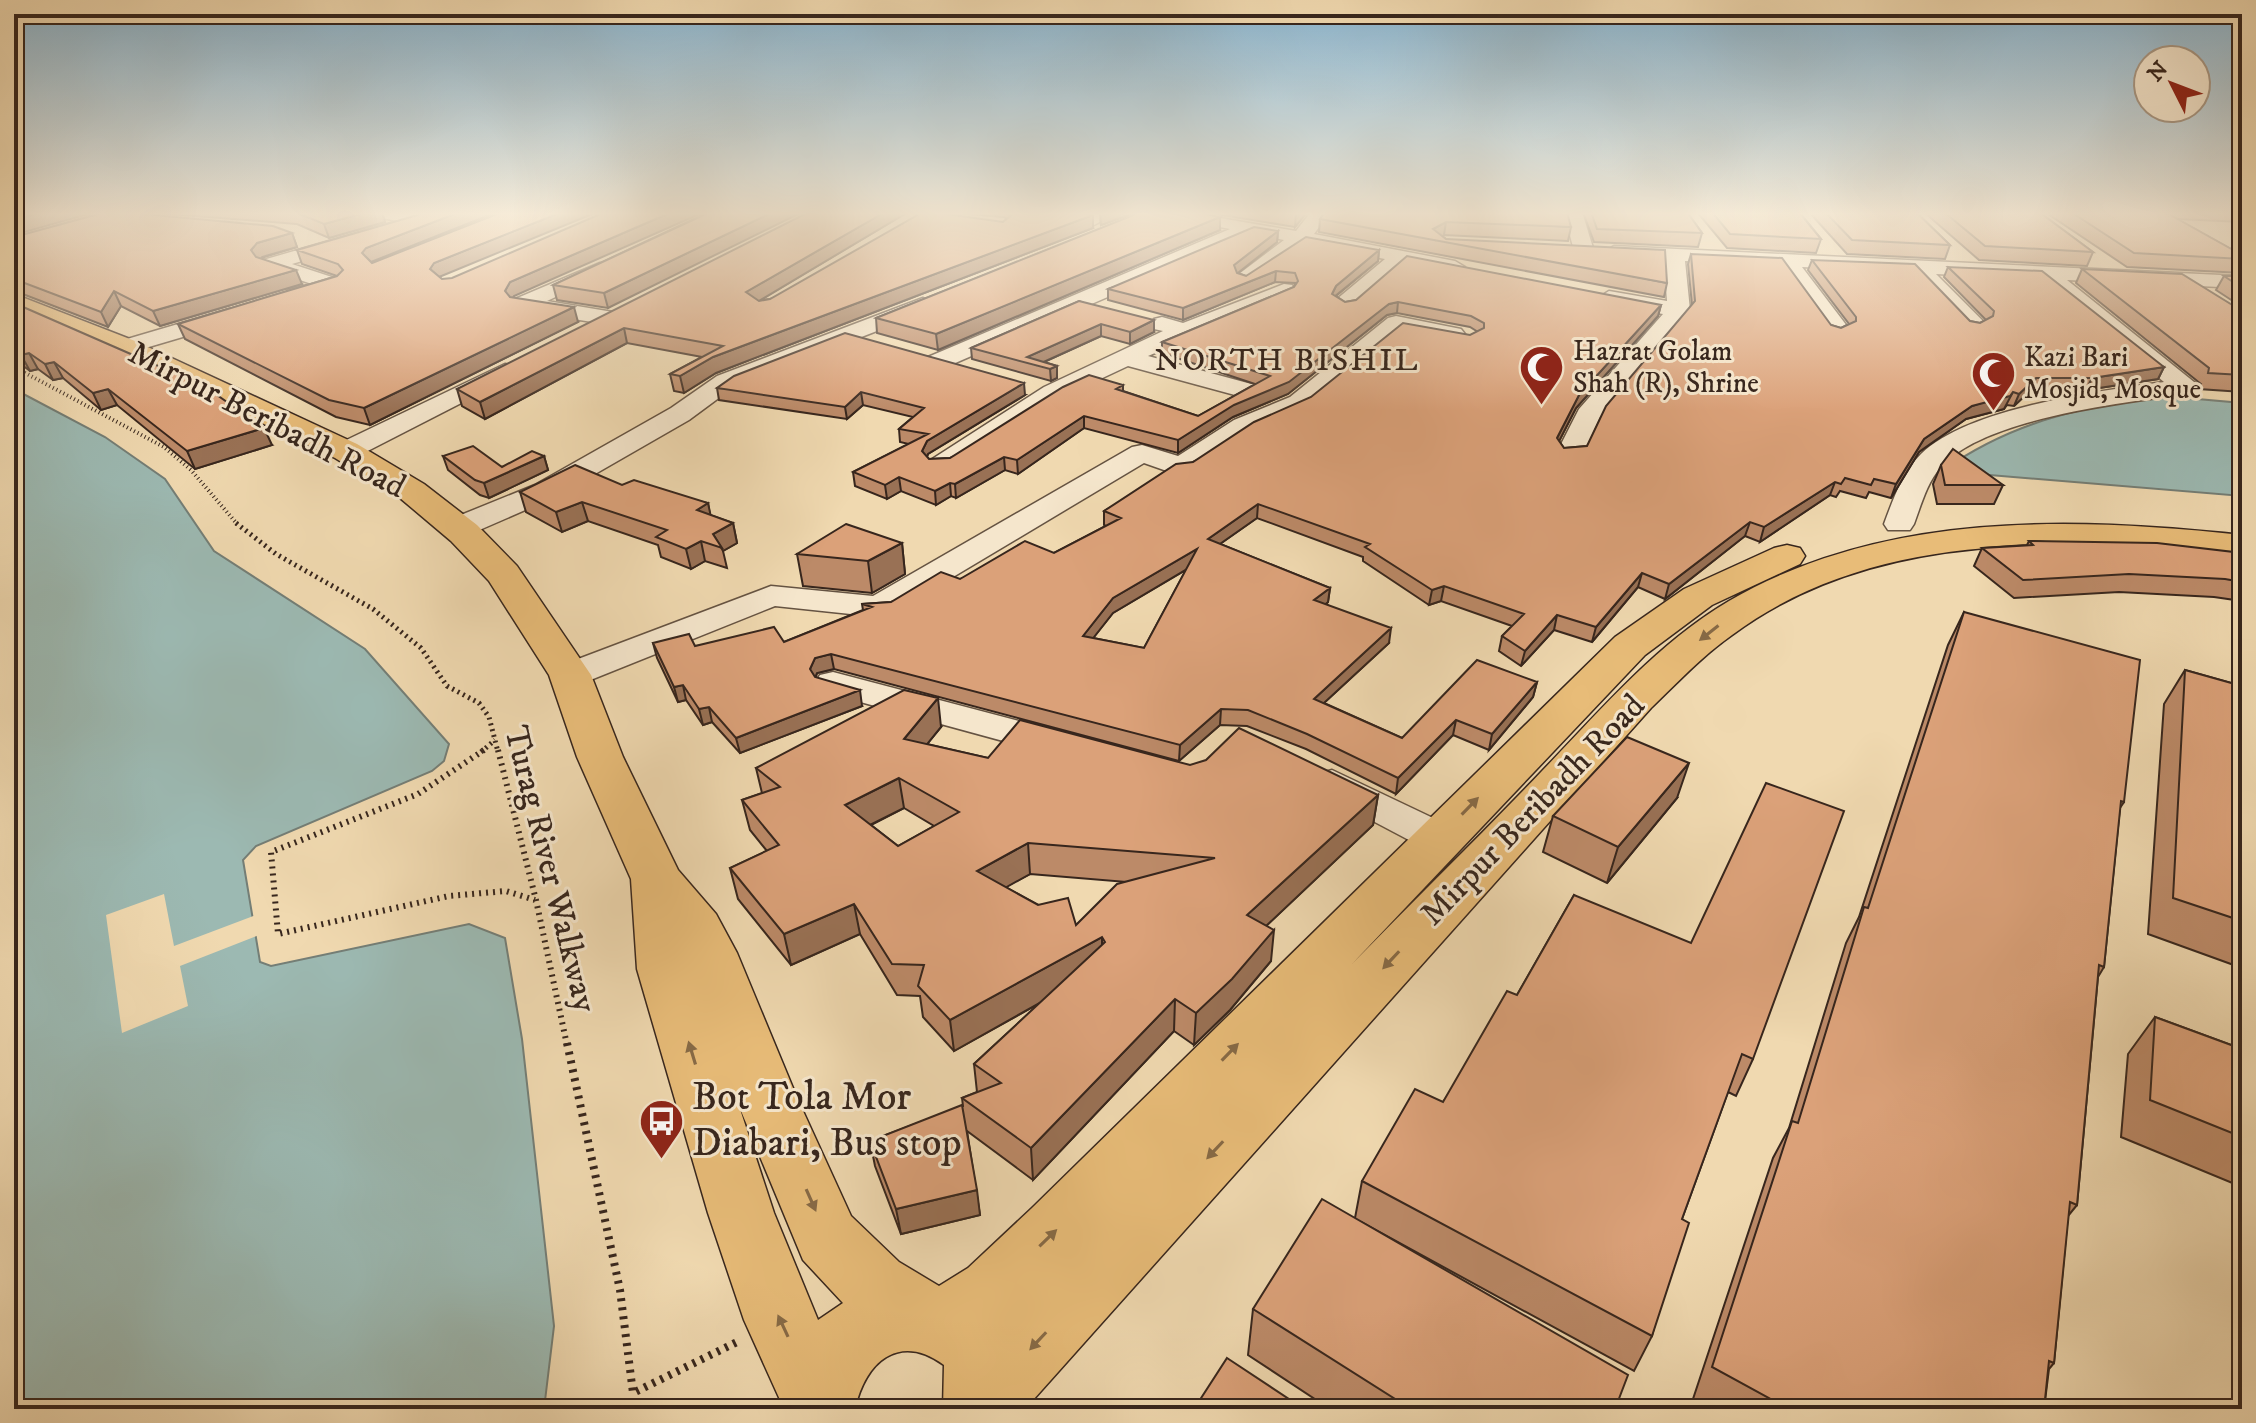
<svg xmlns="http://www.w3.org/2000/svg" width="2256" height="1423" viewBox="0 0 2256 1423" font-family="'IM FELL DW Pica',serif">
<rect width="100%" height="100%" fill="#f0d9b0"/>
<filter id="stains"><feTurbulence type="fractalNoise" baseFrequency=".0025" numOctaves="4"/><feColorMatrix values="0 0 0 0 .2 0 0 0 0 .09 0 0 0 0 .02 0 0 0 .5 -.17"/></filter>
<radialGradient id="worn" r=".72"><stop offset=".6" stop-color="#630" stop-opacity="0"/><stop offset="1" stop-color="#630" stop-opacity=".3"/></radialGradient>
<!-- water -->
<g fill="#9cb9b2" stroke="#747e76" stroke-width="2">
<path d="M 14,389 L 105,437 L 165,479 L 214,551 L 365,649 L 449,744 L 444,761 L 432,771 L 256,846 L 243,860 L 260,962 L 271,966 L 469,924 L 505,938 L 522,1039 L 554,1326 L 544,1409 L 14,1409 Z"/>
<path d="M 2152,395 L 2242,403 L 2242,496 L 1942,471 C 2010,423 2073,410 2152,395 Z"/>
</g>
<!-- pier -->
<path fill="#f0d9b0" d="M 164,894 L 174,946 L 256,915 L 259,935 L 180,966 L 188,1006 L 122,1033 L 106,915 Z"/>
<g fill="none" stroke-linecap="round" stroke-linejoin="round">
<defs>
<g id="street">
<path d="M 106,212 L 135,212 L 132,216 L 14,250 L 14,238 Z"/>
<path d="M 368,212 L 415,212 L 433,219 L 431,223 L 292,264 L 341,280 L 345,284 L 341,288 L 296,301 L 285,295 L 288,290 L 312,284 L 263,268 L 260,264 L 263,260 L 398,221 L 371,216 Z"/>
<path d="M 1053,212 L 1119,212 L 1094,225 L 1052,220 Z"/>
<path d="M 1185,212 L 1296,231 L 1311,212 L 1330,212 L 1314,234 L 1455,261 L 1465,267 L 1455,273 L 1405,263 L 1353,309 L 1345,311 L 1334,304 L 1337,299 L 1385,259 L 1304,244 L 1246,284 L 1239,282 L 1236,278 L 1239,274 L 1284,240 L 1253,234 L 946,367 L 928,367 L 925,362 L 928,357 L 1230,229 L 1184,220 Z"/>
<path d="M 1564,212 L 1582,212 L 1594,251 L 1591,255 L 1577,255 L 1574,251 Z"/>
<path d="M 1614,246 L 2242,276 L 2242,288 L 2067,280 L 2199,386 L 2186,394 C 2123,403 1982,418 1940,468 C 1927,483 1921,505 1914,524 L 1910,530 L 1888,530 L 1884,524 C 1893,500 1902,473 1921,454 C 1968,408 2099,391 2164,382 L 2039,279 L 1936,274 L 1987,325 L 1976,332 L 1968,330 L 1912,272 L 1802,267 L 1850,330 L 1838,337 L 1830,335 L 1780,266 L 1685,261 L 1690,310 L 1600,417 L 1581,458 L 1561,458 L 1557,452 L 1579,409 L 1663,314 L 1609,305 L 1598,298 L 1609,291 L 1667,301 L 1664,260 L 1607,256 L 1604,252 Z"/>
<path d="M 600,263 L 610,269 L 607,273 L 547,301 L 619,313 L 622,318 L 619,323 L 611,325 L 523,311 L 512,304 L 515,299 Z"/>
<path d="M 1284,284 L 1292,285 L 1295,290 L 1292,295 L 1148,356 L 1255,385 L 1259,390 L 1255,395 L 1246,398 L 1128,366 L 1062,397 L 950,469 L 930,469 L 926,463 L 1044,387 L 1163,331 L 1154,329 L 1151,324 L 1154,319 L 1162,317 L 1183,323 Z"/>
<path d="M 923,298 L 934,305 L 931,310 L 735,386 L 689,420 L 555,497 L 468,535 L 446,535 L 442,528 L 446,521 L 535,485 L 671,408 L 717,376 Z"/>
<path d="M 229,309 L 240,316 L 237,321 L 125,354 L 113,347 L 117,342 Z"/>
<path d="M 1396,316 L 1461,329 L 1465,334 L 1453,341 L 1401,331 L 1308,407 L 1252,432 L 1191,473 L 1181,476 L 1144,463 L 891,614 L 879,617 L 775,606 L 583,683 L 570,686 L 557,683 L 552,675 L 557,667 L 771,586 L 873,596 L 1132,447 L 1142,445 L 1178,456 L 1234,420 L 1290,397 L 1388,318 Z"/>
<path d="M 505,364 L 514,366 L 517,371 L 514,376 L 356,457 L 336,457 L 332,451 L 336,445 Z"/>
<path d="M 833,672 L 1072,735 L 1078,744 L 1072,753 L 1058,756 L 820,691 L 815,683 L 820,675 Z"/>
<path d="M 1332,770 L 1454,828 L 1460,838 L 1454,848 L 1439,853 L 1424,848 L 1318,792 L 1312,783 L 1318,774 Z"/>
</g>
<path id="highway" d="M 14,294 L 135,341 L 357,444 L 424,484 L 477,525 L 517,566 L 591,675 L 623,757 L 678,870 L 716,914 L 737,953 L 798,1100 L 851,1216 L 899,1262 L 939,1286 L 968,1268 L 1032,1208 L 1615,637 L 1684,589 L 1774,548 L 1787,545 L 1800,548 L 1805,556 L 1800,564 L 1712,605 L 1645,655 L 1351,965 C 1414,900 1479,837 1542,771 C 1600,711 1656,644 1729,601 C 1884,511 2071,517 2242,535 L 2242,557 C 2072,539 1877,527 1732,635 C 1702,656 1677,683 1651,708 L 1025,1409 L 943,1409 L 944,1365 C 899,1332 865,1362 855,1409 L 779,1409 L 781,1402 L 744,1320 L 708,1213 L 637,969 L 631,879 L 577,757 L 549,675 L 489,581 L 451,541 L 400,498 L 335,458 L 115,353 L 14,311 ZM 739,1106 L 803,1260 L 843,1303 L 818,1320 L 774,1213 Z"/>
</defs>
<!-- street casing -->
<use href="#street" stroke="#655342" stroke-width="3"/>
<!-- highway casing -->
<use href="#highway" stroke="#37261d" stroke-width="3"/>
<!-- path-far3 -->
<path stroke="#37261d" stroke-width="4" stroke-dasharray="1 3" stroke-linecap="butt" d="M 14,367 L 164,447 L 191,470 L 238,525"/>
<!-- path-far2 -->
<g stroke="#37261d" stroke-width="5" stroke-dasharray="2 4" stroke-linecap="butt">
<path d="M 236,523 L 276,554 L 373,609 L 421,648 L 447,686 L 479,703 L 489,717 L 498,752"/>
<path d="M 481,752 L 495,740"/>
</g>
<!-- path-far1 -->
<g stroke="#37261d" stroke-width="6" stroke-dasharray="2 5" stroke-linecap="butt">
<path d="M 484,750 L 418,794 L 271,852 L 278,934 L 449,896 L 506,891 L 535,900"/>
<path d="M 498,750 L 536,900 L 567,1045"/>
</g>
<!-- path -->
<path stroke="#37261d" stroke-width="8" stroke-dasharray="3 6" stroke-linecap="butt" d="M 567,1043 L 620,1290 L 633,1393 L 737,1342"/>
<!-- street -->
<use href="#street" fill="#f5e6cc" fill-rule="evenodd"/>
<!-- highway -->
<use href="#highway" fill="#e8bc78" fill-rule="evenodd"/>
</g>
<!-- wall -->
<g fill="#bc8a68" stroke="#37261d" stroke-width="2" fill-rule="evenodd">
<path d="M 145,212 L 382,212 L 385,222 L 329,238 L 297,224 Z"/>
<path d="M 423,212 L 497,212 L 371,262 L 439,277 L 442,279 L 514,296 L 513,298 L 578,322 L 370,425 L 336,417 L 185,339 L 178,324 L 337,276 L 302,264 L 297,250 L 426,213 Z"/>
<path d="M 709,212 L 608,308 L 557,300 L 553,285 Z"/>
<path d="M 908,212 L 760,300 L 770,299 L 1003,222 L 1007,219 L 1004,217 L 944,212 L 1069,212 L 1093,228 L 716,373 L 684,393 L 674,391 L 670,374 L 702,357 L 627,343 L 485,419 L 462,406 L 457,389 Z"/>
<path d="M 1100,212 L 1195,212 L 1220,230 L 938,350 L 877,333 L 876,318 L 1135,215 L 1133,213 L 1101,225 Z"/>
<path d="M 1204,212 L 1307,212 L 1295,227 Z"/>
<path d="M 1325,212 L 1571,227 L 1568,241 L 1444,235 L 1442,236 L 1446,239 L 1667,283 L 1664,297 L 1319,232 L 1320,219 Z"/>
<path d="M 1583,212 L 1687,212 L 1702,233 L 1698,247 L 1594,242 Z"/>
<path d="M 1697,212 L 1799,212 L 1821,239 L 1816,253 L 1727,248 Z"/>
<path d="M 1809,212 L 1916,212 L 1950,245 L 1945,259 L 1847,254 Z"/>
<path d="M 1924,212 L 2039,212 L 2093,252 L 2087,266 L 1979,260 Z"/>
<path d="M 2045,212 L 2242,212 L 2242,222 L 2177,219 L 2242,255 L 2242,273 L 2127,267 Z"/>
<path d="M 1278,231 L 1277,242 L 1238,273 L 1246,276 L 1379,250 L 1378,261 L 1336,296 L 1345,302 L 1356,300 L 1661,305 L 1658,316 L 1576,408 L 1559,441 L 1564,448 L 1587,446 L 1692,305 L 1688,264 L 1691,254 L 1831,325 L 1841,328 L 1849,324 L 1808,270 L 1812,260 L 1970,321 L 1980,323 L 1986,320 L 1944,277 L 1948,267 L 2164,367 L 2158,379 L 2086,390 L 2031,390 L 2014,406 L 2007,405 L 2004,409 L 1966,419 L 1919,452 L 1891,498 L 1869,492 L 1866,498 L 1840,491 L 1836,497 L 1830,495 L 1760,542 L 1745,536 L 1665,599 L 1638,587 L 1592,642 L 1554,630 L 1521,666 L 1499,651 L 1502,636 L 1512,626 L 1441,601 L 1429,605 L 1363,561 L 1363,557 L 1257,518 L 1220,544 L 1330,588 L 1328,602 L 1326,604 L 1389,643 L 1324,703 L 1402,738 L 1537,682 L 1533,697 L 1489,750 L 1453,735 L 1396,794 L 1306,749 L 1247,726 L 1220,725 L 1179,761 L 834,669 L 817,673 L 816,677 L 862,706 L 740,753 L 712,722 L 703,725 L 686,700 L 678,702 L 657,658 L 653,643 L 695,646 L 784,642 L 863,610 L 862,604 L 891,602 L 960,579 L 1054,553 L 1106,526 L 1104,525 L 1104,511 L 1193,462 L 1478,332 L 1470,327 L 1397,313 L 1387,315 L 1288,394 L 1233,417 L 1178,453 L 1084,428 L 1018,474 L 1005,470 L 956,498 L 951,496 L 936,505 L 901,491 L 887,499 L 855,486 L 853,472 L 909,444 L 900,442 L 899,429 L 913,417 L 863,405 L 847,419 L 719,400 L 717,388 L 1025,395 L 928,454 L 927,457 L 929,459 L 950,458 L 1123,385 L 1123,391 L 1198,416 L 1255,384 L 1162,353 L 1162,342 L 1294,287 L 1295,283 L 1275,282 L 1183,320 L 1108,300 L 1108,289 ZM 1186,570 L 1144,648 L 1093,638 L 1113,613 Z"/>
<path d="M 292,233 L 297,247 L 261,258 L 302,284 L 160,326 L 121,306 L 108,327 L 15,291 L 14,292 L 14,237 Z"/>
<path d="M 2082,269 L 2242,311 L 2242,392 L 2199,389 L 2201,384 L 2076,283 Z"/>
<path d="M 2224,276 L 2242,276 L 2242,307 L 2216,290 Z"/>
<path d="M 1079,301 L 1154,332 L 1130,344 L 1101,336 L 1044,362 L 1057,366 L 1057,378 L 1051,381 L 972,359 L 971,348 Z"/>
<path d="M 14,303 L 272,445 L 195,469 L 117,405 L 101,410 L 63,378 L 53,380 L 38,369 L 30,371 L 14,359 Z"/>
<path d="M 443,456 L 502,467 L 544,456 L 548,470 L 489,498 L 480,495 L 448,470 Z"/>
<path d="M 1941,465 L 2003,485 L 1994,504 L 1937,504 L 1933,484 Z"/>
<path d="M 622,485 L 708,503 L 710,515 L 733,523 L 737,543 L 723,551 L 727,568 L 705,561 L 691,569 L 661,557 L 658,545 L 588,521 L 562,532 L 526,512 L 520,492 Z"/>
<path d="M 2029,541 L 2242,553 L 2242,601 L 2214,597 L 2119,592 L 2014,598 L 1974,566 L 1982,548 L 2027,545 Z"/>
<path d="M 902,543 L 905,574 L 872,593 L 803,586 L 797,554 Z"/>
<path d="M 1964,612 L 2124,802 L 2120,808 L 2104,967 L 2098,977 L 2077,1205 L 2068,1216 L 2054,1363 L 2049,1369 L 2044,1409 L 1705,1409 L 1692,1402 L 1773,1158 L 1789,1128 L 1846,943 L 1859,917 L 1948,645 Z"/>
<path d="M 2185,670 L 2242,686 L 2242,968 L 2148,934 L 2164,704 Z"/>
<path d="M 941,727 L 927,744 L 988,758 L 1190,765 L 1378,795 L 1373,825 L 1266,926 L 1271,961 L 1230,1010 L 1194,1045 L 1174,1031 L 1033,1180 L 967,1131 L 980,1215 L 901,1234 L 875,1166 L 870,1141 L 963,1106 L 962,1098 L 977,1092 L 974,1064 L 1040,1003 L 954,1051 L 923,1017 L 920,996 L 897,995 L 860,934 L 791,965 L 738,899 L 730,868 L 767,851 L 750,830 L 742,800 L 762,793 L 756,768 ZM 904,808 L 934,826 L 898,846 L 871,825 ZM 1030,874 L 1127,882 L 1076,925 L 1005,887 Z"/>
<path d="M 1677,798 L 1607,883 L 1543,852 L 1553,816 Z"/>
<path d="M 1574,895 L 1753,1059 L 1736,1096 L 1728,1092 L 1682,1219 L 1652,1336 L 1634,1371 L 1361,1222 L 1615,1409 L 1330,1409 L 1248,1355 L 1253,1309 L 1355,1218 L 1362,1181 L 1443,1102 L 1517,995 Z"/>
<path d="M 2155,1017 L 2242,1049 L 2242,1187 L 2121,1137 L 2128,1054 Z"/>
</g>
<!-- shaded-wall -->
<g fill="#997155" stroke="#37261d" stroke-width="2">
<path d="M 43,212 L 95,212 L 14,235 L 14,220 Z"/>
<path d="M 368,212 L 382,212 L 385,222 L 329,238 L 324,224 Z"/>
<path d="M 460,212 L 497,212 L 371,262 L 362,253 L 366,248 Z"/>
<path d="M 562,212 L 597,212 L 439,277 L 430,269 L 434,263 Z"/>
<path d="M 672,212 L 704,212 L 514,296 L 509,306 L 505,291 L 510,282 Z"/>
<path d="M 773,212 L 802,212 L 608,308 L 604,293 Z"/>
<path d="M 885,212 L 908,212 L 749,307 L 746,292 Z"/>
<path d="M 1100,212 L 1133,212 L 1133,213 L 1101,225 Z"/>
<path d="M 1297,212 L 1307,212 L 1295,227 L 1296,214 Z"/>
<path d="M 1093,215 L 1093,228 L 716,373 L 684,393 L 680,376 L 713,357 Z"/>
<path d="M 1220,217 L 1220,230 L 938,350 L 936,334 Z"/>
<path d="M 1446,222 L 1444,235 L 1436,240 L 1433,229 Z"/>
<path d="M 1278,231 L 1277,242 L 1234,276 L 1234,265 Z"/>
<path d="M 292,233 L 297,247 L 262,257 L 257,264 L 251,250 L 257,243 Z"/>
<path d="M 1379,250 L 1378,261 L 1334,297 L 1332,294 L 1336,286 Z"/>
<path d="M 296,270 L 302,284 L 160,326 L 153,311 Z"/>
<path d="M 1276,271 L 1275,282 L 1183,320 L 1183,308 Z"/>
<path d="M 114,291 L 121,306 L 108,327 L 101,312 Z"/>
<path d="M 1398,302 L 1397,313 L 1387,315 L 1288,394 L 1233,417 L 1178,453 L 1178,440 L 1389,304 Z"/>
<path d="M 1661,305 L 1658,316 L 1576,408 L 1554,451 L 1557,438 L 1579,395 Z"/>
<path d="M 574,307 L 578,322 L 370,425 L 364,408 Z"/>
<path d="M 1154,320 L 1154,332 L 1130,344 L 1130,332 Z"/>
<path d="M 1101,324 L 1101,336 L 1037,365 L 1027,357 Z"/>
<path d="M 624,328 L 627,343 L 485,419 L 480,402 Z"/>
<path d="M 29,353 L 38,369 L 30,371 L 21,355 Z"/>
<path d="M 54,362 L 63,378 L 53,380 L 45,364 Z"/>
<path d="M 1057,366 L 1057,378 L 1051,381 L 1050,369 Z"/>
<path d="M 2164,367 L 2158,379 L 2086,390 L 2092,378 Z"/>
<path d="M 2036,378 L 2031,390 L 2014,406 L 2019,394 Z"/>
<path d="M 1024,383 L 1025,395 L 928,454 L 924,465 L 922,451 L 927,441 Z"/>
<path d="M 108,389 L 117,405 L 101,410 L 93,393 Z"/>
<path d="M 861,392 L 863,405 L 847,419 L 845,407 Z"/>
<path d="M 2013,392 L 2004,409 L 1966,419 L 1919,452 L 1891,498 L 1896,484 L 1924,439 L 1972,406 Z"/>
<path d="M 1084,416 L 1084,428 L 1018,474 L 1017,460 Z"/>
<path d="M 264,428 L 272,445 L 195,469 L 187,451 Z"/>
<path d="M 544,456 L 548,470 L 489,498 L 484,483 Z"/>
<path d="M 1004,457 L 1005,470 L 956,498 L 955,484 Z"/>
<path d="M 899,477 L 901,491 L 887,499 L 885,485 Z"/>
<path d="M 1835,482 L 1830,495 L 1760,542 L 1764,527 Z"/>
<path d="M 950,483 L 951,496 L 936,505 L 935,491 Z"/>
<path d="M 582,502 L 588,521 L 562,532 L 556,512 Z"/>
<path d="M 708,503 L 712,522 L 697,510 Z"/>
<path d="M 1258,504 L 1257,518 L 1207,553 L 1208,539 Z"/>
<path d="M 1750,522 L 1745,536 L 1665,599 L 1669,584 Z"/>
<path d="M 733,523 L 737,543 L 723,551 L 713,534 Z"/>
<path d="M 701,541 L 705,561 L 691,569 L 686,549 Z"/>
<path d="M 902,543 L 905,574 L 872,593 L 868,561 Z"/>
<path d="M 1197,549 L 1197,563 L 1113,613 L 1083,651 L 1083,636 L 1113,598 Z"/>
<path d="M 1642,573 L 1638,587 L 1592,642 L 1596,627 Z"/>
<path d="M 1444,586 L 1441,601 L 1429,605 L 1432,590 Z"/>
<path d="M 1330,588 L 1328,602 L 1313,615 L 1314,600 Z"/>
<path d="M 1557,615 L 1554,630 L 1521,666 L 1525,651 Z"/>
<path d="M 1391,628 L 1389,643 L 1312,714 L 1314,699 Z"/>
<path d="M 831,654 L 834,669 L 817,673 L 812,685 L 810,669 L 815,658 Z"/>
<path d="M 1537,682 L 1533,697 L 1489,750 L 1492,734 Z"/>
<path d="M 683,685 L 686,700 L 678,702 L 674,687 Z"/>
<path d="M 860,690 L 862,706 L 740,753 L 736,738 Z"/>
<path d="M 938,698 L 941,727 L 907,769 L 904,739 Z"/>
<path d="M 709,707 L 712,722 L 703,725 L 699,709 Z"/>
<path d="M 1221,709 L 1220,725 L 1179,761 L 1180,745 Z"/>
<path d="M 1456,720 L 1453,735 L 1396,794 L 1398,778 Z"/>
<path d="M 1689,763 L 1677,798 L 1607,883 L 1618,847 Z"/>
<path d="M 899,778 L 904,808 L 850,835 L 845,805 Z"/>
<path d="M 1378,795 L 1373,825 L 1245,946 L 1247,915 Z"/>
<path d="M 1028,843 L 1030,874 L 980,902 L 977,871 Z"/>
<path d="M 854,904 L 860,934 L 791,965 L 784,934 Z"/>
<path d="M 1274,930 L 1271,961 L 1230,1010 L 1194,1045 L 1196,1013 Z"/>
<path d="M 1102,937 L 1102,968 L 954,1051 L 950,1020 Z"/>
<path d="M 1175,999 L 1174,1031 L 1033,1180 L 1031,1148 Z"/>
<path d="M 977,1190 L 980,1215 L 901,1234 L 896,1209 Z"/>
</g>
<!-- building -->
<g fill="#dba179" stroke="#37261d" stroke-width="2" fill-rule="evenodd">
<path d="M 14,212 L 43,212 L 14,220 Z"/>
<path d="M 106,212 L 122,212 L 273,226 L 292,233 L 257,243 L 251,250 L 256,257 L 296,270 L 153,311 L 114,291 L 101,312 L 14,279 L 14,237 Z"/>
<path d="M 295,212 L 368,212 L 324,224 Z"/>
<path d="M 428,212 L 460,212 L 366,248 L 362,253 L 372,263 L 502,212 L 562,212 L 434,263 L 430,269 L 442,279 L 452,278 L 605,212 L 672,212 L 510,282 L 505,291 L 510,297 L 574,307 L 364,408 L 329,400 L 178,324 L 337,276 L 343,270 L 338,264 L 297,250 Z"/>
<path d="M 710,212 L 773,212 L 604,293 L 553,285 Z"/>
<path d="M 809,212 L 885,212 L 746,292 L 759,301 L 770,299 L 923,212 L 932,212 L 1003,222 L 1015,212 L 1069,212 L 1093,215 L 713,357 L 680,376 L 670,374 L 723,346 L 624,328 L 480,402 L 457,389 Z"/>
<path d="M 1141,212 L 1195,212 L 1220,217 L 936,334 L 876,318 Z"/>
<path d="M 1325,212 L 1567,212 L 1571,227 L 1446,222 L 1433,229 L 1446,239 L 1665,250 L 1667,283 L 1320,219 Z"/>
<path d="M 1591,212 L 1687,212 L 1702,233 L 1597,229 Z"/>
<path d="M 1712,212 L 1799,212 L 1821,239 L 1730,234 Z"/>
<path d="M 1825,212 L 1916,212 L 1950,245 L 1852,240 Z"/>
<path d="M 1944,212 L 2039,212 L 2093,252 L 1985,246 Z"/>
<path d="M 2071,212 L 2165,212 L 2242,255 L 2242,259 L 2134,253 Z"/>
<path d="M 1254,227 L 1278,231 L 1234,265 L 1237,273 L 1246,276 L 1306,237 L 1379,250 L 1336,286 L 1332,294 L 1345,302 L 1356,300 L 1407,256 L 1661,305 L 1579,395 L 1557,438 L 1564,448 L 1587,446 L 1606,406 L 1695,301 L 1691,254 L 1782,258 L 1831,325 L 1841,328 L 1856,321 L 1856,317 L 1812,260 L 1915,264 L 1970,321 L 1980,323 L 1993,316 L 1994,311 L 1948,267 L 2042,271 L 2164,367 L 2092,378 L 2036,378 L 2019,394 L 2013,392 L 2010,396 L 1972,406 L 1924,439 L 1896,484 L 1874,479 L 1871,485 L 1845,478 L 1841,484 L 1835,482 L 1764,527 L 1750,522 L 1669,584 L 1642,573 L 1596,627 L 1557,615 L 1525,651 L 1502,636 L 1524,614 L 1444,586 L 1432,590 L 1365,547 L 1370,544 L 1258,504 L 1208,539 L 1330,588 L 1314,600 L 1391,628 L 1314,699 L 1402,738 L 1477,660 L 1537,682 L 1492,734 L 1456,720 L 1398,778 L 1307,734 L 1248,710 L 1221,709 L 1180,745 L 831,654 L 815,658 L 810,669 L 815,677 L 860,690 L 736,738 L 709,707 L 699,709 L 683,685 L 674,687 L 653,643 L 689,634 L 695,646 L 774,627 L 784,642 L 872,607 L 862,604 L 891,602 L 941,572 L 960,579 L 1025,541 L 1054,553 L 1121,518 L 1104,511 L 1176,464 L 1193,462 L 1254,422 L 1311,397 L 1403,323 L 1470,335 L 1484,328 L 1484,323 L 1471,316 L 1398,302 L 1389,304 L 1289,382 L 1234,405 L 1178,440 L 1084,416 L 1017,460 L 1004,457 L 955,484 L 950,483 L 935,491 L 899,477 L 885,485 L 853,472 L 928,434 L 899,429 L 924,408 L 861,392 L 845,407 L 717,388 L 734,376 L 845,333 L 1024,383 L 927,441 L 922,451 L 929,459 L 950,458 L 1063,387 L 1089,375 L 1123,385 L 1116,389 L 1198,416 L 1270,376 L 1162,342 L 1294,287 L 1298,281 L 1295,273 L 1276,271 L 1183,308 L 1108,289 ZM 1197,549 L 1144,648 L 1083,636 L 1113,598 Z"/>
<path d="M 2082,269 L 2182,274 L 2242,311 L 2242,375 L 2208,373 L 2209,368 Z"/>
<path d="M 2224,276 L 2242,276 L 2242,288 Z"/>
<path d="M 1079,301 L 1154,320 L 1130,332 L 1101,324 L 1027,357 L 1057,366 L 1050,369 L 971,348 Z"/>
<path d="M 14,303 L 204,386 L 264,428 L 187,451 L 108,389 L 93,393 L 54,362 L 45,364 L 29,353 L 21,355 L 14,349 Z"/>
<path d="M 473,446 L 502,467 L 532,451 L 544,456 L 484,483 L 475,480 L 443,456 Z"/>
<path d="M 1953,449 L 2003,485 L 1945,485 L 1941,465 Z"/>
<path d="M 575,465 L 622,485 L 634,480 L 708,503 L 697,510 L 733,523 L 713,534 L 722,548 L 701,541 L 686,549 L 656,537 L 667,530 L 582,502 L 556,512 L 520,492 Z"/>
<path d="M 846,524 L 902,543 L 868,561 L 797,554 Z"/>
<path d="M 2029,541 L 2157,543 L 2242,553 L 2242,582 L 2225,579 L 2129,574 L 2023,580 L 1982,548 L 2033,545 Z"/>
<path d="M 1964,612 L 2140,660 L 2124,802 L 2121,801 L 2104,967 L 2099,965 L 2077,1205 L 2070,1202 L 2054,1363 L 2049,1361 L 2044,1409 L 1789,1409 L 1712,1367 L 1792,1121 L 1798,1123 L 1864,907 L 1868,908 Z"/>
<path d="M 2185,670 L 2242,686 L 2242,921 L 2173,898 Z"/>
<path d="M 904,690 L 938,698 L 904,739 L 988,758 L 1020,720 L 1190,765 L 1206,760 L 1239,728 L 1378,795 L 1247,915 L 1274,930 L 1232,979 L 1196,1013 L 1175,999 L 1031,1148 L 962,1098 L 1001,1083 L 974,1064 L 1105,942 L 1102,937 L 950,1020 L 918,986 L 924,965 L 892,964 L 854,904 L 784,934 L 730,868 L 779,845 L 742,800 L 780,787 L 756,768 ZM 899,778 L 959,812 L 898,846 L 845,805 ZM 1028,843 L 1215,858 L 1117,884 L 1076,925 L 1068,898 L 1038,905 L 977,871 Z"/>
<path d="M 1627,737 L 1689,763 L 1618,847 L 1553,816 Z"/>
<path d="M 1766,783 L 1844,811 L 1753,1059 L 1742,1054 L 1682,1219 L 1689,1223 L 1652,1336 L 1362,1181 L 1415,1089 L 1443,1102 L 1507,991 L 1517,995 L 1574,895 L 1691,943 Z"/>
<path d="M 2155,1017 L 2242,1049 L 2242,1137 L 2150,1100 Z"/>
<path d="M 962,1105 L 977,1190 L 896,1209 L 870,1141 Z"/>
<path d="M 1322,1199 L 1628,1375 L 1615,1409 L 1411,1409 L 1253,1309 Z"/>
<path d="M 1227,1358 L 1304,1409 L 1194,1409 Z"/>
</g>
<!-- one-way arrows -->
<defs><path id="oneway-solid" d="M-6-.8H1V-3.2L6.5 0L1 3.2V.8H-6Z" transform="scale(2)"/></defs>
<g fill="#876a46">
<use href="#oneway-solid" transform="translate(1709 633) rotate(142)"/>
<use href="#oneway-solid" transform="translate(1470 806) rotate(-46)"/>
<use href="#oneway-solid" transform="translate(1391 960) rotate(133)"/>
<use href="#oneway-solid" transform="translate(1230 1052) rotate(-46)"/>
<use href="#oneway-solid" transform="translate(692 1053) rotate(-107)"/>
<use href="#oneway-solid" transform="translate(1215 1150) rotate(133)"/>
<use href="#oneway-solid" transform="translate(811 1200) rotate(66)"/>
<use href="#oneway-solid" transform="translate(1048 1238) rotate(-44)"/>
<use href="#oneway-solid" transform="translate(783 1326) rotate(-115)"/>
<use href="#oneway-solid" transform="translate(1038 1341) rotate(133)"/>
</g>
<!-- sky -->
<linearGradient id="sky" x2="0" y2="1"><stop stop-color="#89b6d2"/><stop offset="0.52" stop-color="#f8eedb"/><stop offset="1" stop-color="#f8eedb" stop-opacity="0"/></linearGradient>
<rect width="2256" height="411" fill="url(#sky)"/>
<!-- icons -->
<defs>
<symbol id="mosque-pin" viewBox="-11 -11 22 30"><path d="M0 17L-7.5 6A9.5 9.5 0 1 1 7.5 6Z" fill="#8f2418" stroke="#f5e6cc"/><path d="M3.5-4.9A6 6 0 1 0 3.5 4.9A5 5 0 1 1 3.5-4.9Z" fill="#fff"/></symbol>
<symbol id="bus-pin" viewBox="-11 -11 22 30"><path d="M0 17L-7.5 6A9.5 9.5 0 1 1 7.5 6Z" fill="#8f2418" stroke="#f5e6cc"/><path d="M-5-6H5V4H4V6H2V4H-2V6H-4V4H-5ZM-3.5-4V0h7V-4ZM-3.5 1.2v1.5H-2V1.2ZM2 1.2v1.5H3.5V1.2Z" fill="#fff"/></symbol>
</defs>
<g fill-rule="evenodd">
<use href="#mosque-pin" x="1516" y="342" width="51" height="69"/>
<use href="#mosque-pin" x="1968" y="348" width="51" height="69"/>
<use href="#bus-pin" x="636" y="1096" width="51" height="69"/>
</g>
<g text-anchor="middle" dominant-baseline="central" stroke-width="6" stroke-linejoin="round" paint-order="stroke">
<!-- far-poi labels -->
<g font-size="28" fill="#37261d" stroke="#f5e6cc" text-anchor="start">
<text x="1573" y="351">Hazrat Golam<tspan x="1573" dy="32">Shah (R), Shrine</tspan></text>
<text x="2024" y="357">Kazi Bari<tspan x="2024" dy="32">Mosjid, Mosque</tspan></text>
</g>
<!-- far-quarter labels -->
<g font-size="32" letter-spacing="2" fill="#37261d" stroke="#f5e6cc">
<text x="1287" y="361">NORTH BISHIL</text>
</g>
<!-- street labels -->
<g font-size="34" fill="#37261d" stroke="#f5e6cc">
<text transform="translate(267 420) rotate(27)">Mirpur Beribadh Road</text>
<text transform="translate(1533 810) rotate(-46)">Mirpur Beribadh Road</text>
<text transform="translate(550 869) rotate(76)">Turag River Walkway</text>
</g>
<!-- near-poi labels -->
<g font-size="40" fill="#37261d" stroke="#f5e6cc" text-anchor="start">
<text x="692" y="1098">Bot Tola Mor<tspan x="692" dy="46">Diabari, Bus stop</tspan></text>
</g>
</g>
<!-- margin -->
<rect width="2256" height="1423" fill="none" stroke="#f0d9b0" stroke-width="48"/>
<rect x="16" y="16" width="2224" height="1391" fill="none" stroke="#37261d" stroke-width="4"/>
<rect x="24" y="24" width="2208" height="1375" fill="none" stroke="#37261d" stroke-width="2"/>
<!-- north arrow -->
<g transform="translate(2172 84) rotate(312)"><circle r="38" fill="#f5e6cc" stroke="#a99986" stroke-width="2"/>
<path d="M0-6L14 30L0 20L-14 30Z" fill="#8f2418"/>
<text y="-12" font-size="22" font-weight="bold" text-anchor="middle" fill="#37261d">N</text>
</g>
<rect width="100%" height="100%" filter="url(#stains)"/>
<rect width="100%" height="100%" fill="url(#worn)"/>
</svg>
